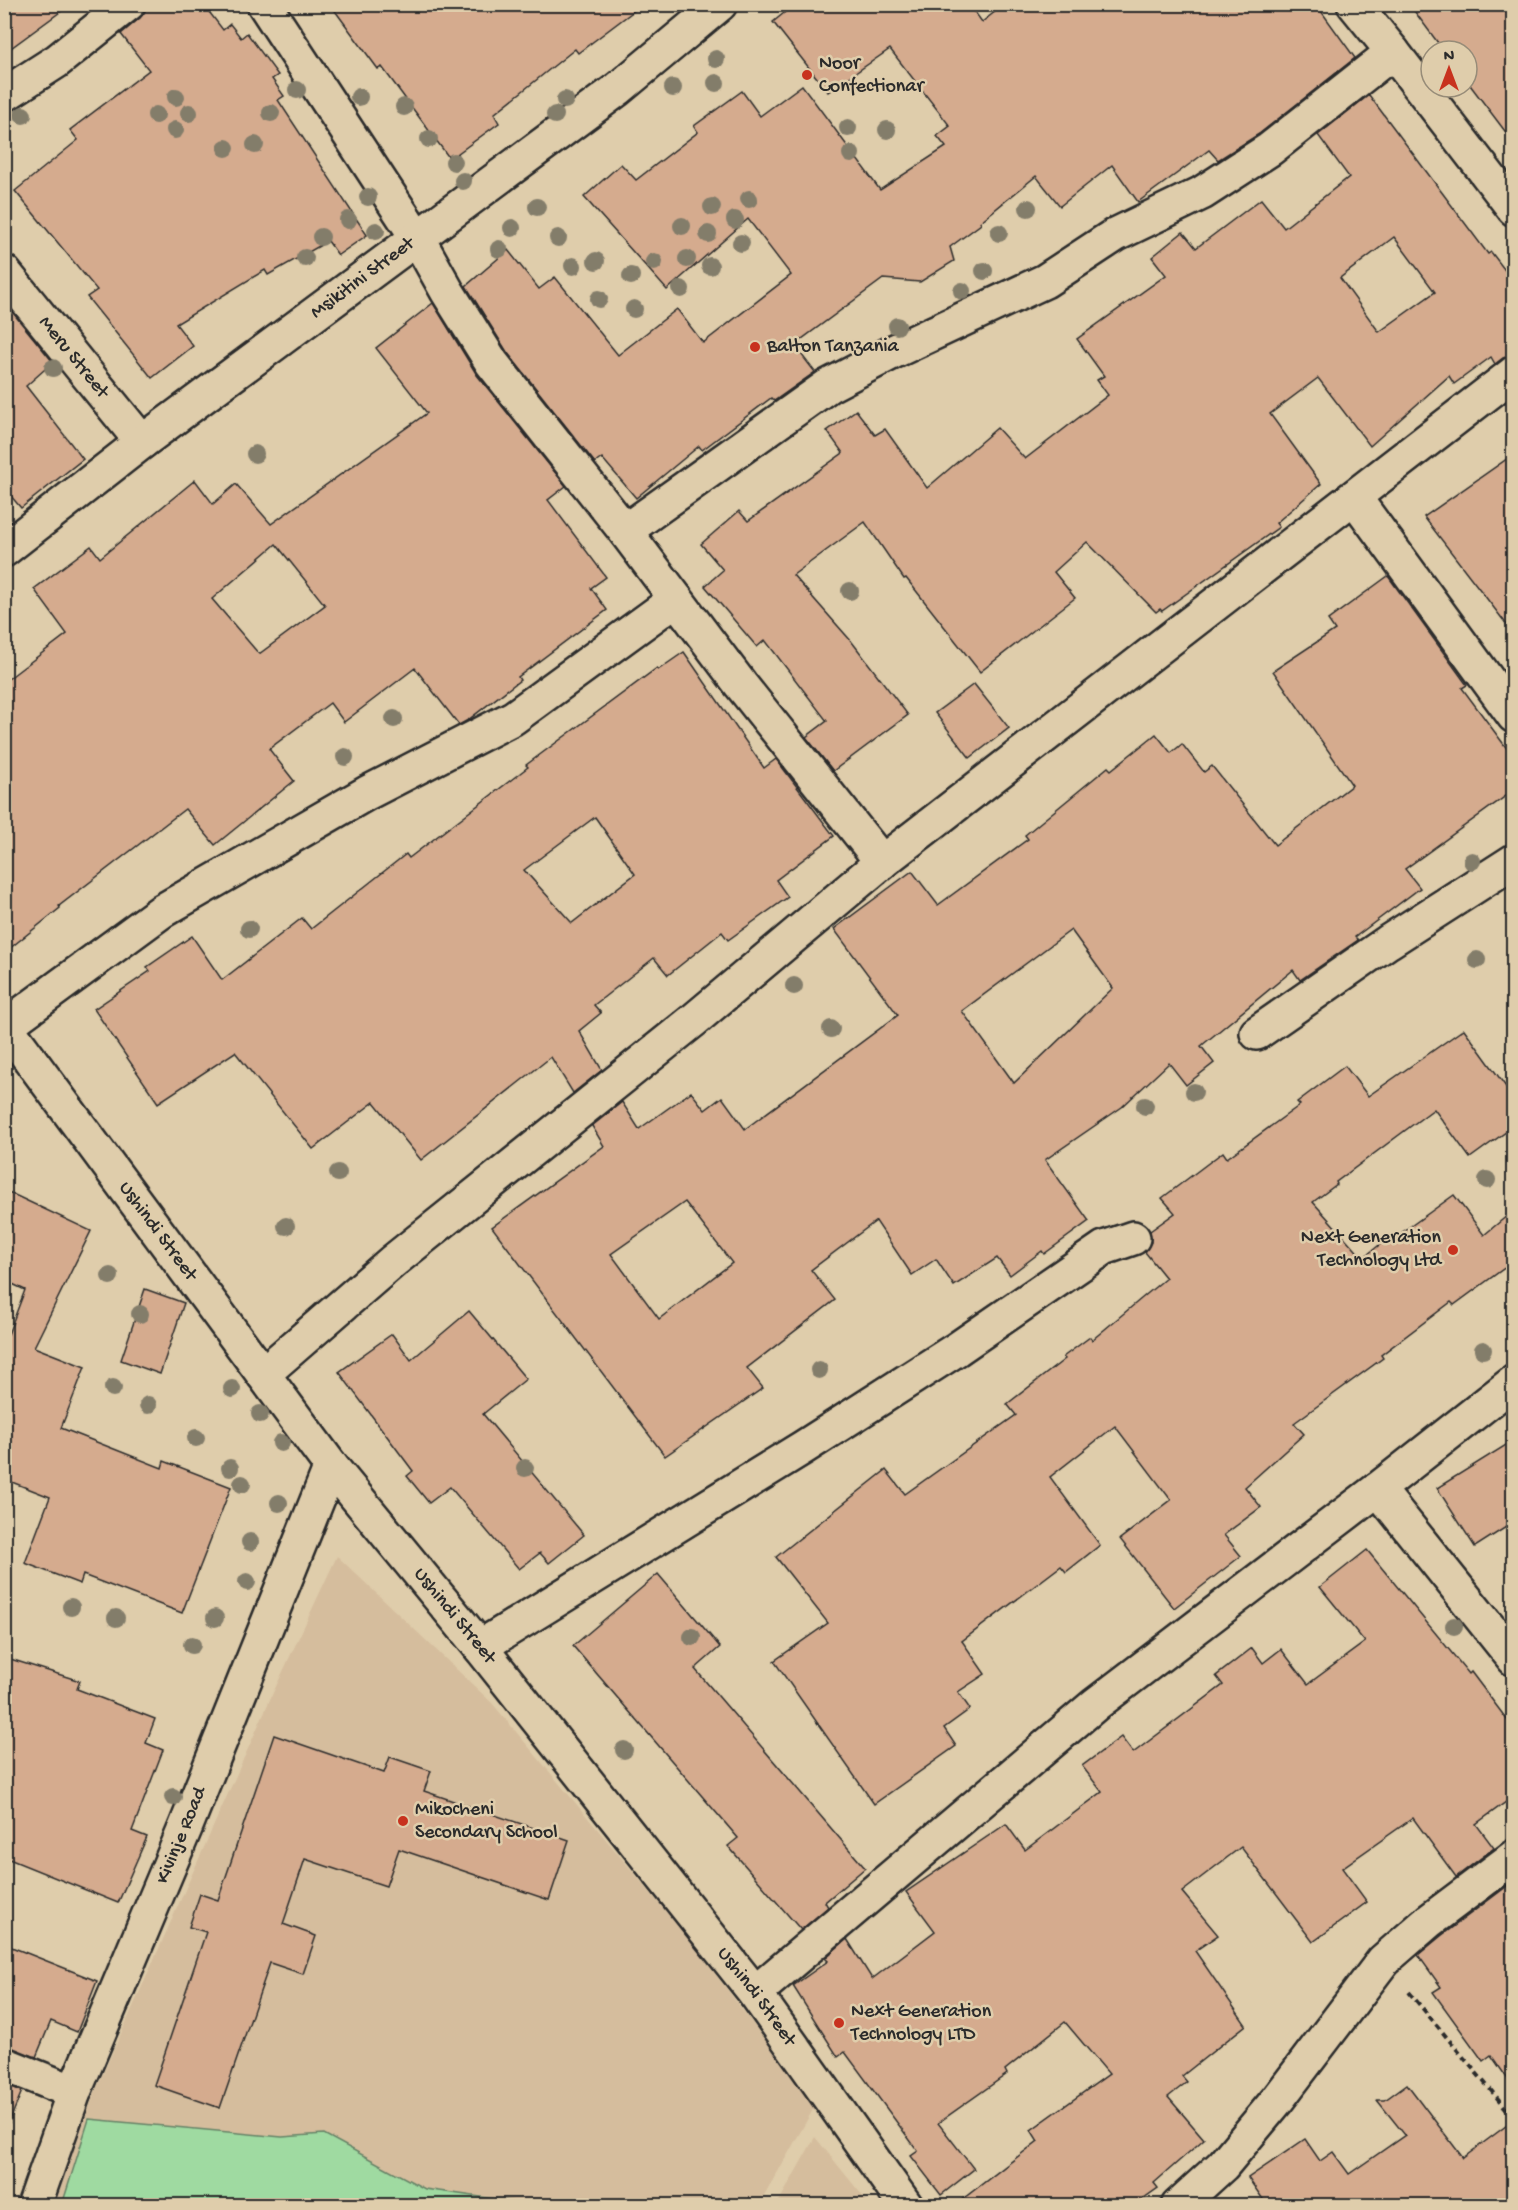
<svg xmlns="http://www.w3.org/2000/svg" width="1518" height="2210" viewBox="0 0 1518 2210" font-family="'Gochi Hand',sans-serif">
<rect width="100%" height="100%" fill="#dfcdab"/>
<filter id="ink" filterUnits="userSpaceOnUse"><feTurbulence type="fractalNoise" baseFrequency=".0167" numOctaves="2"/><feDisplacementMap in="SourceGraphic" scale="12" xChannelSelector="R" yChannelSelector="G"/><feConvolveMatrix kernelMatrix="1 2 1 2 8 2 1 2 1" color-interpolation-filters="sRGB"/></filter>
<g filter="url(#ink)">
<!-- built -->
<g fill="#d5bd9d">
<path d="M 337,1556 L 492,1703 L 689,1939 L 815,2106 L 759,2205 L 54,2206 L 94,2094 L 272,1695 Z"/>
<path d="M 815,2137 L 870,2205 L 777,2205 Z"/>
</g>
<!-- green -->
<path fill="#9fdaa1" stroke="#658266" stroke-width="1.5" d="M 89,2119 L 282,2137 L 324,2134 L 425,2189 L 535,2205 L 62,2205 Z"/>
<!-- building -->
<g fill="#d5ab8e" stroke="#2b2b2b" stroke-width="1.5" fill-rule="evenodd">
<path d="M 4,4 L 71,4 L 4,53 Z"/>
<path d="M 146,4 L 203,4 L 223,30 L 230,24 L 241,38 L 247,33 L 278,75 L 272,79 L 284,96 L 278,100 L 367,235 L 338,255 L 328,241 L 268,275 L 265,270 L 176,324 L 193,346 L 152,378 L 87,297 L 97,290 L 15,191 L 78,140 L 70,130 L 149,70 L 121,34 L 140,18 L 145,11 Z"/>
<path d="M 330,4 L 643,4 L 578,53 L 575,49 L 494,114 L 499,123 L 450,159 L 382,67 L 378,69 Z"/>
<path d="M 795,4 L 969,4 L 982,22 L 1005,4 L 1316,4 L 1355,58 L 1259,134 L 1218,160 L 1209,150 L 1138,202 L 1112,165 L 1060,206 L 1036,176 L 980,222 L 981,224 L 950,247 L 954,261 L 920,282 L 883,279 L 794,345 L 815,372 L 774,401 L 771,398 L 702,450 L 699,446 L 636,498 L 602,458 L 595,463 L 507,352 L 466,286 L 508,250 L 539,289 L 555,277 L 618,355 L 677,309 L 703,343 L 791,275 L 748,219 L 667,290 L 584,197 L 621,164 L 636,180 L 698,132 L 694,126 L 742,91 L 760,116 L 802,85 L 880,190 L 946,147 L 937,136 L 950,126 L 890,49 L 828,92 L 773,22 Z"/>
<path d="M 1409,4 L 1501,4 L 1514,22 L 1514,143 L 1467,81 L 1467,51 L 1444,51 Z"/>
<path d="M 1369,95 L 1488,254 L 1491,252 L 1514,282 L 1514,355 L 1503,358 L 1495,364 L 1491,357 L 1454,384 L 1449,376 L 1370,446 L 1318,378 L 1270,414 L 1321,484 L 1276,523 L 1279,527 L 1162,611 L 1160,609 L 1156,612 L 1087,542 L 1054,572 L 1075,598 L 980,672 L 906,578 L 904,579 L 865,522 L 793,575 L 852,642 L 908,715 L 833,771 L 806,737 L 827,721 L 765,640 L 757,647 L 705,586 L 723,570 L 701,544 L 739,511 L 748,521 L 843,453 L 827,431 L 856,410 L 875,435 L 885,429 L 927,488 L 997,428 L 1025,459 L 1108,395 L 1097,380 L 1104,376 L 1077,339 L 1166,275 L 1152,257 L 1183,232 L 1196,248 L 1261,199 L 1284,228 L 1349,177 L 1318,135 ZM 1394,237 L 1435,292 L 1379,332 L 1340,278 Z"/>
<path d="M 4,302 L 53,362 L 26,386 L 83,459 L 21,508 L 4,488 Z"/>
<path d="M 433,303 L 477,375 L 566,486 L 548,500 L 606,577 L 591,588 L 607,610 L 518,677 L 520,680 L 468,720 L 459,725 L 415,668 L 344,722 L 330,703 L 269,749 L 294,781 L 215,845 L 185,809 L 59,906 L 60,908 L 4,953 L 4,682 L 67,634 L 34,589 L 91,546 L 100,558 L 195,480 L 213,504 L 236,484 L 271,524 L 427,413 L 376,348 ZM 276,544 L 325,605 L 259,654 L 212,599 Z"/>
<path d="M 1514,454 L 1514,634 L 1424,517 Z"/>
<path d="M 1388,576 L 1467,685 L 1462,688 L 1514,758 L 1514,790 L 1405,869 L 1420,888 L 1355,937 L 1358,940 L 1300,980 L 1293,970 L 1201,1046 L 1214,1063 L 1186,1085 L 1169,1063 L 1122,1107 L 1045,1160 L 1089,1221 L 1044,1254 L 1042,1251 L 1010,1275 L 997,1258 L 954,1286 L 936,1259 L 912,1275 L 876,1221 L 811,1270 L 835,1300 L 747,1368 L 763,1388 L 665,1456 L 492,1227 L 604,1146 L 592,1126 L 622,1102 L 639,1129 L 691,1092 L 705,1110 L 722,1097 L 745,1129 L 898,1015 L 834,929 L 912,871 L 938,905 L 1028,839 L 1025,835 L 1108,767 L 1111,770 L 1156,734 L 1171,753 L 1182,744 L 1204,772 L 1212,766 L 1275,845 L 1352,785 L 1273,671 L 1335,630 L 1328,620 ZM 1071,930 L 1113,988 L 1014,1083 L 962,1011 ZM 685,1202 L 732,1263 L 659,1319 L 611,1254 Z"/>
<path d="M 684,652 L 764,768 L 776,759 L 834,836 L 776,880 L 788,897 L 728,940 L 722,932 L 668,975 L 654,958 L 594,1005 L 601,1013 L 579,1031 L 602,1070 L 573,1093 L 551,1057 L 421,1160 L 374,1102 L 313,1149 L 235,1052 L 158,1103 L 94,1009 L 150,971 L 147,967 L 192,936 L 222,980 L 302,918 L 311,929 L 406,854 L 409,858 L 528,767 L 526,765 L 657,668 L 658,670 ZM 595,817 L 635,874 L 572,923 L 524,870 Z"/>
<path d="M 974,684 L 1009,728 L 970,758 L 935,713 Z"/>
<path d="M 1464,1029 L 1514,1098 L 1514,1126 L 1470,1158 L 1434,1109 L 1336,1182 L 1337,1184 L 1313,1202 L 1363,1258 L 1388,1238 L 1390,1241 L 1454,1195 L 1484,1235 L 1514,1210 L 1514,1261 L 1454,1305 L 1451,1302 L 1381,1355 L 1383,1358 L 1294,1423 L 1304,1434 L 1245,1487 L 1261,1507 L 1224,1535 L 1241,1556 L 1174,1608 L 1120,1539 L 1171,1500 L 1115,1426 L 1050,1477 L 1100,1545 L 1066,1572 L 1061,1566 L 962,1641 L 985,1674 L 958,1692 L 970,1709 L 944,1728 L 956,1746 L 874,1804 L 774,1661 L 828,1623 L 776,1557 L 886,1470 L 905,1494 L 1016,1415 L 1007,1404 L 1065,1359 L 1063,1357 L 1090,1337 L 1092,1340 L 1166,1278 L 1145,1252 L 1151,1242 L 1150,1231 L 1175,1213 L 1162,1198 L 1223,1152 L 1227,1158 L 1300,1105 L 1297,1102 L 1345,1066 L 1368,1096 Z"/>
<path d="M 4,1190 L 91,1231 L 34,1347 L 85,1367 L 61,1428 L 162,1468 L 164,1461 L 231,1487 L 182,1613 L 83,1575 L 80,1584 L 25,1563 L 50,1497 L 4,1479 L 4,1336 L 7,1337 L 25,1290 L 4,1280 Z"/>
<path d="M 145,1289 L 184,1303 L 160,1374 L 121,1360 Z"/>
<path d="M 469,1311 L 526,1379 L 483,1414 L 584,1535 L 549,1563 L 540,1553 L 519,1569 L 450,1487 L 429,1503 L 407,1476 L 413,1471 L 339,1372 L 392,1334 L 411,1360 Z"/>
<path d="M 1514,1440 L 1514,1522 L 1475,1547 L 1437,1488 Z"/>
<path d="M 1367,1550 L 1469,1674 L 1471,1672 L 1514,1729 L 1514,1796 L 1476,1824 L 1494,1848 L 1456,1877 L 1413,1818 L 1342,1868 L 1367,1902 L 1313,1942 L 1241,1847 L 1182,1892 L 1218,1935 L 1195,1951 L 1246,2025 L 1182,2076 L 1187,2082 L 1168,2097 L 1204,2139 L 1154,2183 L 1158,2188 L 1134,2205 L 955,2205 L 1038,2141 L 1031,2130 L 1109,2074 L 1065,2022 L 1005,2070 L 1007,2074 L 938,2123 L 974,2169 L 941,2195 L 911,2156 L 918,2151 L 845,2052 L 838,2057 L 793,1986 L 828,1961 L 825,1958 L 847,1939 L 872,1979 L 935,1931 L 906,1892 L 1006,1824 L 1025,1850 L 1102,1792 L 1082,1766 L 1121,1737 L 1133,1753 L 1223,1685 L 1216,1676 L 1252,1648 L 1263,1663 L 1281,1649 L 1308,1684 L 1365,1642 L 1320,1587 Z"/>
<path d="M 658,1574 L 720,1647 L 695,1669 L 865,1868 L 825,1902 L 828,1907 L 801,1930 L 728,1846 L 738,1838 L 573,1646 Z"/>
<path d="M 4,1657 L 80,1681 L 77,1689 L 155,1719 L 146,1743 L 163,1750 L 132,1831 L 147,1837 L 118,1903 L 4,1857 Z"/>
<path d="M 274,1735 L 384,1773 L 390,1757 L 431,1771 L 424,1791 L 569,1840 L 549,1900 L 399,1849 L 386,1886 L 305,1859 L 283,1924 L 316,1936 L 303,1974 L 270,1963 L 220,2108 L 154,2085 L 206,1932 L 189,1927 L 200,1894 L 218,1900 Z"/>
<path d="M 1514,1881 L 1514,2088 L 1491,2055 L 1483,2061 L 1433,1992 L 1441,1987 L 1418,1955 L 1441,1936 Z"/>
<path d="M 4,1944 L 97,1981 L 77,2032 L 51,2021 L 36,2057 L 4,2046 Z"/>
<path d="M 4,2084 L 22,2091 L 5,2132 L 4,2132 Z"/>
<path d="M 1407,2084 L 1463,2158 L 1514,2120 L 1514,2205 L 1267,2205 L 1248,2178 L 1305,2139 L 1320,2161 L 1333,2152 L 1349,2174 L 1405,2135 L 1377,2100 L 1385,2100 Z"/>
</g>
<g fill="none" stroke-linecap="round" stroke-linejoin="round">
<defs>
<g id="minor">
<path d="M 264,4 L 418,239 L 447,291 L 492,363 L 625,531 L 741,685 L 882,862"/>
<path d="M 1354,4 L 1393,52 L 1514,209"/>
<path d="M 4,95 L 57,61 L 128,4"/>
<path id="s1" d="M 4,272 L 142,442"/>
<path d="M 1354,497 L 1514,716"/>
<path d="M 625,531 L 828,386 L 895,351 L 1045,281 L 1115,235 L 1202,193 L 1270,149 L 1393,52"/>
<path id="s2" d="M 4,550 L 142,442 L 618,89 L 720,4"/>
<path id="s3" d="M 4,1024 L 331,1466 L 480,1647 L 755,1993 L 906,2206"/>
<path d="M 4,1027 L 162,911 L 367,793 L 513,718 L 676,599"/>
<path d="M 1257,1033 L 1388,942 L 1514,861"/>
<path d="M 263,1374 L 392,1262 L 694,1020 L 882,862 L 1514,373"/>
<path d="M 1378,1489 L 1514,1659"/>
<path d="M 480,1647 L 804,1447 L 957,1349 L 1104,1248 L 1133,1238"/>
<path d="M 755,1993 L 1096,1704 L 1378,1489 L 1514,1382"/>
<path d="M 4,2064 L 74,2092"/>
<path id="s4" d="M 34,2206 L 74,2092 L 186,1826 L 331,1466"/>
<path d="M 1178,2206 L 1223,2165 L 1278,2099 L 1383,1961 L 1429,1921 L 1514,1857"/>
</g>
</defs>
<!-- minor casing -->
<use href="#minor" stroke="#2b2b2b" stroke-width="38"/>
<!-- path -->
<path stroke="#2b2b2b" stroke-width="4" stroke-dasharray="6 4.5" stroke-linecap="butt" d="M 1409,1992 L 1514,2118"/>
<!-- minor -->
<use href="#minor" stroke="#dfcdab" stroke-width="33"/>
</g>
<!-- trees -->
<g fill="#837d6b">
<circle cx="716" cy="59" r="9"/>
<circle cx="716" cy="83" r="9"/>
<circle cx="673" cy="88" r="9"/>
<circle cx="297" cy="90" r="9"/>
<circle cx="176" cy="97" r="9"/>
<circle cx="359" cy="97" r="9"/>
<circle cx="565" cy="100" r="9"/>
<circle cx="404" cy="107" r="9"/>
<circle cx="189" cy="113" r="9"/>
<circle cx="271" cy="113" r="9"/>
<circle cx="23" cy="115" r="9"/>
<circle cx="156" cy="115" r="9"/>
<circle cx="555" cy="115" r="9"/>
<circle cx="848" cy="128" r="9"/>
<circle cx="175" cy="130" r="9"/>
<circle cx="887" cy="130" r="9"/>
<circle cx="429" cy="139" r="9"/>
<circle cx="255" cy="145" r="9"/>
<circle cx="226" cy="148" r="9"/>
<circle cx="851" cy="154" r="9"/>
<circle cx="454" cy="162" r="9"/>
<circle cx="463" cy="181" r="9"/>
<circle cx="368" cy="197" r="9"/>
<circle cx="749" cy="199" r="9"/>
<circle cx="537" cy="207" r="9"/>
<circle cx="712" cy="207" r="9"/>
<circle cx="1028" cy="208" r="9"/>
<circle cx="348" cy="220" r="9"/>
<circle cx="735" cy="220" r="9"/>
<circle cx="682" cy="226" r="9"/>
<circle cx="512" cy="228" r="9"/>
<circle cx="376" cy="231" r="9"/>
<circle cx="999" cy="233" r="9"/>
<circle cx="708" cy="234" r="9"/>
<circle cx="321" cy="237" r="9"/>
<circle cx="558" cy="238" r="9"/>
<circle cx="741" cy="243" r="9"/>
<circle cx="499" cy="249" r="9"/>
<circle cx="305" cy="258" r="9"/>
<circle cx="687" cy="259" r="9"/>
<circle cx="596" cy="261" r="9"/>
<circle cx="654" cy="262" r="9"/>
<circle cx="573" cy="266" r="9"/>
<circle cx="710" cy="266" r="9"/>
<circle cx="984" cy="271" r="9"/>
<circle cx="631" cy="276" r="9"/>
<circle cx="681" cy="289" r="9"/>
<circle cx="962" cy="291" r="9"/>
<circle cx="599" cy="299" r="9"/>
<circle cx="634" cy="309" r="9"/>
<circle cx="897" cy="326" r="9"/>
<circle cx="53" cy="368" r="9"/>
<circle cx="255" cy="454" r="9"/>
<circle cx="850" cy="591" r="9"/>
<circle cx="394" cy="719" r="9"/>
<circle cx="345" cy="757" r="9"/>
<circle cx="1472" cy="861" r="9"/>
<circle cx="249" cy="929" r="9"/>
<circle cx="1477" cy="960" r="9"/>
<circle cx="794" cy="986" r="9"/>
<circle cx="831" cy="1029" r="9"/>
<circle cx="1194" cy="1092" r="9"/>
<circle cx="1145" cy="1106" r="9"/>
<circle cx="338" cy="1173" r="9"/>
<circle cx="1487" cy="1180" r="9"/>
<circle cx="286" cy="1226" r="9"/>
<circle cx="110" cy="1276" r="9"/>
<circle cx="140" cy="1314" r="9"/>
<circle cx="1483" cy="1350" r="9"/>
<circle cx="819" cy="1370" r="9"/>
<circle cx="113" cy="1388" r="9"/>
<circle cx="232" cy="1389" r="9"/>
<circle cx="148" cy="1405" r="9"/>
<circle cx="260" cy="1414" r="9"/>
<circle cx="196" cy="1438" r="9"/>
<circle cx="281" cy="1443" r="9"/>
<circle cx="230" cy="1468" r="9"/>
<circle cx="525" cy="1468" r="9"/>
<circle cx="242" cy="1484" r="9"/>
<circle cx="279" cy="1503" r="9"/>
<circle cx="250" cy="1542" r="9"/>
<circle cx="247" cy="1582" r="9"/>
<circle cx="71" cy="1607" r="9"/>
<circle cx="116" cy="1618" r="9"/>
<circle cx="215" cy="1618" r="9"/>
<circle cx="1454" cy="1626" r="9"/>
<circle cx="692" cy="1637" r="9"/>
<circle cx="192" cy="1645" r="9"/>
<circle cx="624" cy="1750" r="9"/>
<circle cx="173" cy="1797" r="9"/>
</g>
</g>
<!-- markers -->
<g fill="#c8321e" stroke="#dfcdab" stroke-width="2">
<circle cx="807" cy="75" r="6"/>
<circle cx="755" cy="347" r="6"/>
<circle cx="1453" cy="1250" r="6"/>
<circle cx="403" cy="1821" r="6"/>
<circle cx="839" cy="2023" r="6"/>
</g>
<g text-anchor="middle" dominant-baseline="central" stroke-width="5" stroke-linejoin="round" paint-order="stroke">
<!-- poi labels -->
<g font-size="20" fill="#2b2b2b" stroke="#dfcdab" text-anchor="start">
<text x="819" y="64">Noor<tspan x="819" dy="23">Confectionar</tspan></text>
<text x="767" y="347">Balton Tanzania</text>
<text x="1441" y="1238" text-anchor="end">Next Generation<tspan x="1441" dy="23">Technology Ltd</tspan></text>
<text x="415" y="1810">Mikocheni<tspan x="415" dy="23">Secondary School</tspan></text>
<text x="851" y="2012">Next Generation<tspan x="851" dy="23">Technology LTD</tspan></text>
</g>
<!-- street labels -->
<g font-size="20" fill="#2b2b2b" stroke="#dfcdab">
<text stroke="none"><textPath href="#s2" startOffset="450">Msikitini Street</textPath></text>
<text stroke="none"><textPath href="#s1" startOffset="110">Meru Street</textPath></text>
<text stroke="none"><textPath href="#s3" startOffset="258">Ushindi Street</textPath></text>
<text stroke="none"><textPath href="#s3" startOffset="744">Ushindi Street</textPath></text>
<text stroke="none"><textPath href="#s4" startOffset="399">Kivinje Road</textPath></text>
<text stroke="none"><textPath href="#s3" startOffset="1230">Ushindi Street</textPath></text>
</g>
</g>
<!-- margin -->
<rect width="1518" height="2210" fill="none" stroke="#dfcdab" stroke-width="24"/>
<rect x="12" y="12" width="1494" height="2186" fill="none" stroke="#2b2b2b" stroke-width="2" filter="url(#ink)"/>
<!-- north arrow -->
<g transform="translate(1449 69)"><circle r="28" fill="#dfcdab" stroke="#978c78" stroke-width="1.5"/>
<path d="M0-4.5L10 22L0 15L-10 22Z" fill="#c8321e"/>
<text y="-9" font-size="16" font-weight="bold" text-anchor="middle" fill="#2b2b2b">N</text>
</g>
</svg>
